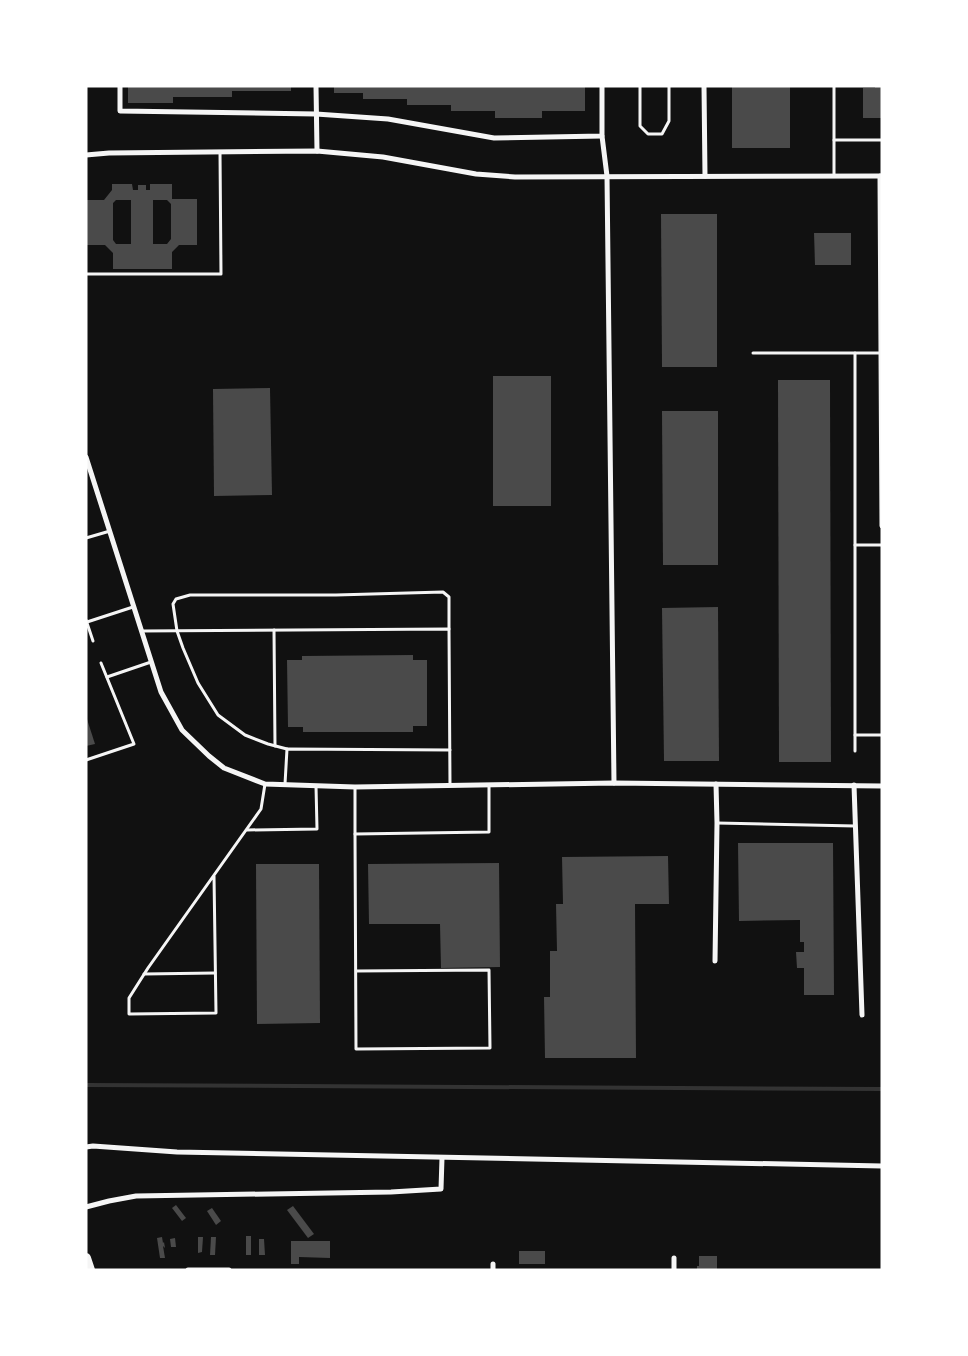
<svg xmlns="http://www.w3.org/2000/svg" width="968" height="1356" viewBox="0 0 968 1356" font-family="Ubuntu,sans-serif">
<rect width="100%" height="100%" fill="#111"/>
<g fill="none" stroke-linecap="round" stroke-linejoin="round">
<!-- stream -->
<path stroke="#333" stroke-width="4" d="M 86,1085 L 882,1089"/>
</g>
<!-- building -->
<g fill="#4a4a4a" fill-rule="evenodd">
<path d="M 128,86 L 291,86 L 291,91 L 232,91 L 232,97 L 173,97 L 173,103 L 128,103 Z"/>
<path d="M 334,86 L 585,86 L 585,111 L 542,111 L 542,118 L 495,118 L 495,111 L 451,111 L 451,105 L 407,105 L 407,99 L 363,99 L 363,93 L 334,93 Z"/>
<rect x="732" y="86" width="58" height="62"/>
<path d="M 875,86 L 882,86 L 882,118 L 863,118 L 863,88 L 875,88 Z"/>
<path d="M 112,184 L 132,184 L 133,190 L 138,190 L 138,185 L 146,185 L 146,190 L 150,190 L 150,184 L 172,184 L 172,199 L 197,199 L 197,245 L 179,245 L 172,252 L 172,269 L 113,269 L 113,253 L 105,245 L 87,245 L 87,200 L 104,200 L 112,190 ZM 116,200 L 131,200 L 131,244 L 116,244 L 113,240 L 113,203 ZM 153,200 L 167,200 L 171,204 L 171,239 L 167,244 L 153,244 Z"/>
<path d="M 661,214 L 717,214 L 717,367 L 662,367 Z"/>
<path d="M 814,233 L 851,233 L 851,265 L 815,265 Z"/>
<rect x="493" y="376" width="58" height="130"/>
<path d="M 778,380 L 830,380 L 831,762 L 779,762 Z"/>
<path d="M 270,388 L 272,495 L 214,496 L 213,389 Z"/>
<path d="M 662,411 L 718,411 L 718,565 L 663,565 Z"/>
<path d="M 718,607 L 719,761 L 664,761 L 662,608 Z"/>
<path d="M 413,655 L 413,660 L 427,660 L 427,726 L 413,726 L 413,732 L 303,732 L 303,727 L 288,727 L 287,660 L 302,660 L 302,656 Z"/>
<path d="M 86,716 L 95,744 L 86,746 Z"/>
<path d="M 738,843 L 833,843 L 834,995 L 804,995 L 804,968 L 797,968 L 796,952 L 804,952 L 804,942 L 800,942 L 800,920 L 739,921 Z"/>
<path d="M 668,856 L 669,904 L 635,904 L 636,1058 L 545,1058 L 544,997 L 550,997 L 550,951 L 557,951 L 556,904 L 563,904 L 562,857 Z"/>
<path d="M 499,863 L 500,967 L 441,968 L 440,924 L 369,924 L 368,864 Z"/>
<path d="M 256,864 L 319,864 L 320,1023 L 257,1024 Z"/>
<path d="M 176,1205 L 186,1218 L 182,1221 L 172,1208 Z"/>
<path d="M 293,1206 L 314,1234 L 308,1238 L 287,1210 Z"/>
<path d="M 212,1208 L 221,1221 L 216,1225 L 207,1211 Z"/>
<rect x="246" y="1236" width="5" height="19"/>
<path d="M 162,1237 L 163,1243 L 164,1242 L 165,1248 L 163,1246 L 165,1258 L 160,1258 L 157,1238 Z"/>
<path d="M 198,1237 L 203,1237 L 202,1252 L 198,1253 Z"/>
<path d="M 211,1237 L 216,1237 L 215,1255 L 210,1255 Z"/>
<path d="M 175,1238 L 176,1247 L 171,1247 L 170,1239 Z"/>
<path d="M 259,1239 L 264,1239 L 265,1255 L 259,1255 Z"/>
<path d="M 291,1241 L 330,1241 L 330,1258 L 299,1257 L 299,1264 L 291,1264 Z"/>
<rect x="519" y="1251" width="26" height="13"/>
<path d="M 699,1256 L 717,1256 L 717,1270 L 697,1270 L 697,1266 L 699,1266 Z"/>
</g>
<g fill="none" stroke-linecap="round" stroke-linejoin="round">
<!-- service -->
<g stroke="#f5f5f5" stroke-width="3">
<path d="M 640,86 L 640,126 L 648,134 L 662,134 L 669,121 L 669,86"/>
<path d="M 834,140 L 882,140"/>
<path d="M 834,176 L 834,86"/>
<path d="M 86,274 L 221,274 L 220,152"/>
<path d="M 753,353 L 881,353"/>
<path d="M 86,538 L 110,531"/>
<path d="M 855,545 L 882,545"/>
<path d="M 86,620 L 93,641"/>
<path d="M 87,622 L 133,607"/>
<path d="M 274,630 L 275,746"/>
<path d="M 141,631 L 449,629 L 450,785"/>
<path d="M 107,677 L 151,662"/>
<path d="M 855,735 L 882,735"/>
<path d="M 287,749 L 268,744 L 245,735 L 218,715 L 198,683 L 183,648 L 177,631 L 173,604 L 176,599 L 190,595 L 336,595 L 443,592 L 449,597 L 449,629"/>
<path d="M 855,751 L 855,353"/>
<path d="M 86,760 L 134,744 L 101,663"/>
<path d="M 285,784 L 287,749 L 450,750"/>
<path d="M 355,787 L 355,834 L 489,832 L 489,785"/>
<path d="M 717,823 L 855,826"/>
<path d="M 247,830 L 317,829 L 316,786"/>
<path d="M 355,834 L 356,1049 L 490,1048 L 489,970 L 356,971"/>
<path d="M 214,876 L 216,1013 L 129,1014 L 129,998 L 148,968 L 261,809 L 265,784"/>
<path d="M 144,974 L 215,973"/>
</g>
<!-- minor -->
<g stroke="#f5f5f5" stroke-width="5">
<path d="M 120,86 L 120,111 L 316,114 L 388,119 L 494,138 L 602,136 L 602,86"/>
<path d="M 316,86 L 317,151"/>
<path d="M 704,86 L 705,176"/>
<path d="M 602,136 L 607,176 L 614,783"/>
<path d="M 86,155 L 109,153 L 317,151 L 383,157 L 476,174 L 515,177 L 882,176"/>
<path d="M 880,176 L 882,526"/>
<path d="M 86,457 L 161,692 L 182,730 L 209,756 L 224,768 L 265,784 L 355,787 L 614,783 L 882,786"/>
<path d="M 854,785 L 862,1015"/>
<path d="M 715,961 L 717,823 L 716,784"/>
<path d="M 86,1147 L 93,1146 L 177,1152 L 882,1166"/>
<path d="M 86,1207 L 109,1201 L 136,1196 L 391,1192 L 441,1189 L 442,1158"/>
<path d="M 674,1258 L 674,1270"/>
<path d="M 188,1270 L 229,1270"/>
<path d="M 493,1270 L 493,1264"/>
</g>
<!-- trunk -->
<path stroke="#f5f5f5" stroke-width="10" d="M 86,1258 L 90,1270"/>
</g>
<!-- border -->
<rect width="968" height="1356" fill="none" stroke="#ffffff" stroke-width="175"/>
</svg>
